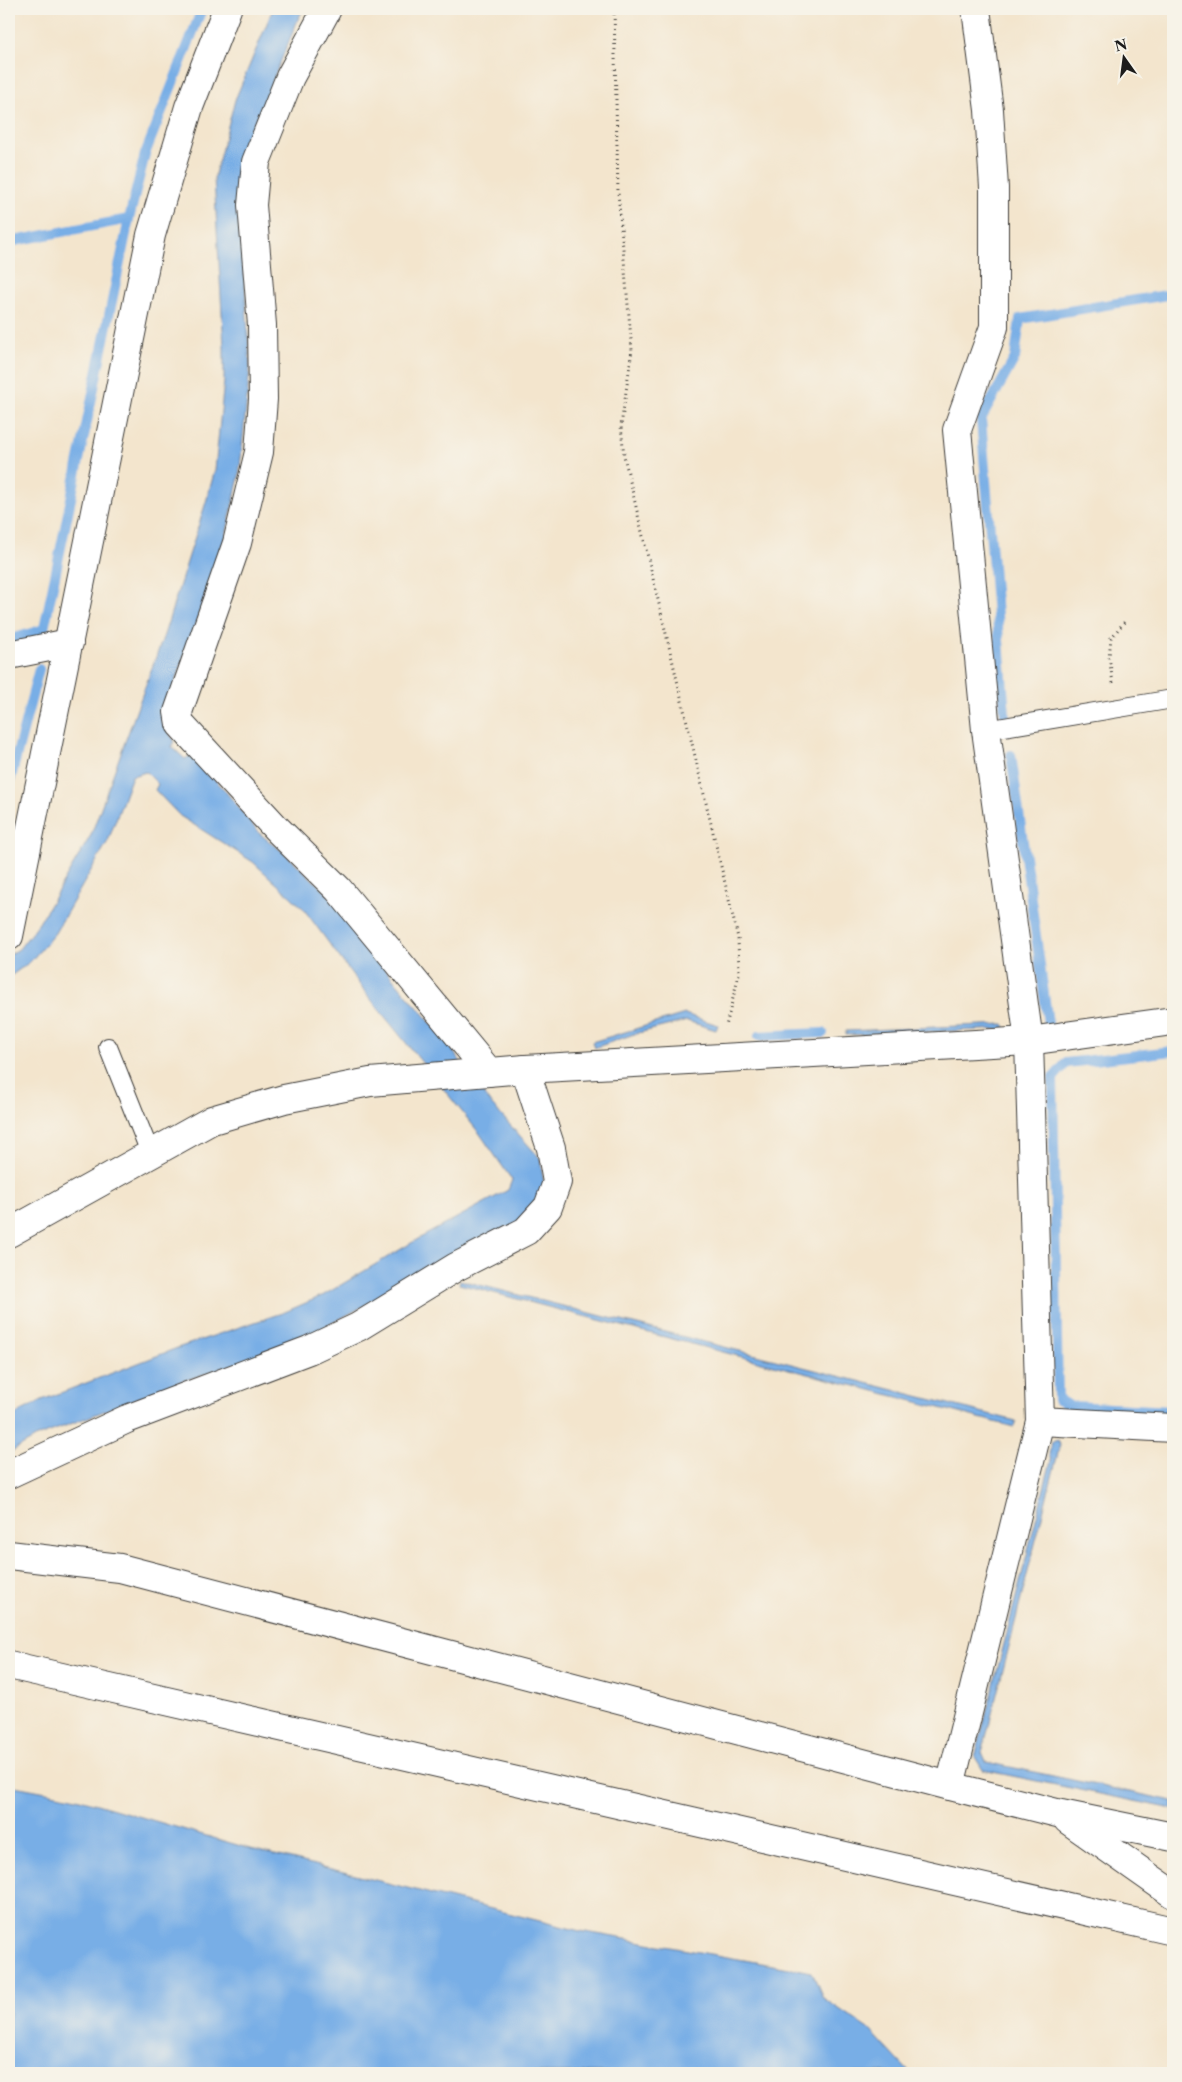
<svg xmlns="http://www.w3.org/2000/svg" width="1182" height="2082" viewBox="0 0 1182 2082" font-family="'Libre Caslon Text',serif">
<rect width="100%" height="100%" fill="#f7f3e8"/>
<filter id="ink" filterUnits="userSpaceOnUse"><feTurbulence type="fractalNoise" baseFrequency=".02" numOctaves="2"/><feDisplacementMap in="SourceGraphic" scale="10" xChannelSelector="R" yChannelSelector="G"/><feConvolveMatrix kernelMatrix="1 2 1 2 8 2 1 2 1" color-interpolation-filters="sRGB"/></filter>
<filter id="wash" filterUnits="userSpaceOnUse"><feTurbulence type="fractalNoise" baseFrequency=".0096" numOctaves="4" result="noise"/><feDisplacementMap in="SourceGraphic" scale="20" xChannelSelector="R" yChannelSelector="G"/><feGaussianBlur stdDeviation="1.12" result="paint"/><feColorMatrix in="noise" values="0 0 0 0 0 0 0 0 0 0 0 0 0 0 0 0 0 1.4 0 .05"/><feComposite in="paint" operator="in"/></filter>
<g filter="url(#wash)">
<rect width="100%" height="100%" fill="#f3e5cd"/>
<!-- water -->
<g fill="#78aee6" stroke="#4a6581">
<path d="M 273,9 L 304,9 L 299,17 L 249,138 L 242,168 L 244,268 L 250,368 L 239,477 L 225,540 L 164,714 L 166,728 L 174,740 L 172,747 L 185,759 L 191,755 L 222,787 L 259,833 L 289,857 L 330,896 L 390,975 L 442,1036 L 492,1105 L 540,1158 L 545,1191 L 516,1224 L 310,1335 L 266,1354 L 180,1382 L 39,1436 L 9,1453 L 9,1418 L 42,1400 L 180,1347 L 285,1312 L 324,1295 L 418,1239 L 508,1190 L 512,1180 L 480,1134 L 368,996 L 303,908 L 253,862 L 180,816 L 155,790 L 158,784 L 146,772 L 132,776 L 108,841 L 55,933 L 30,962 L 9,977 L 9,955 L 19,949 L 39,923 L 91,835 L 164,635 L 206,502 L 215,470 L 224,381 L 224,347 L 214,178 L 235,100 Z"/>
<path d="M 685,1014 L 718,1025 L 716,1030 L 687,1021 L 634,1034 L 594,1048 L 592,1042 Z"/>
<path d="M 1004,1024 L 1005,1029 L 846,1035 L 846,1031 Z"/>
<path d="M 460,1280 L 1016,1421 L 1014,1427 L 459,1284 Z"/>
<path d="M 1058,1440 L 1060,1445 L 982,1753 L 986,1762 L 1173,1801 L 1173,1809 L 983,1770 L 975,1757 L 1051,1461 L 1049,1454 L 1052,1442 Z"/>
<path d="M 9,1785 L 73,1797 L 251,1849 L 580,1931 L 812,1972 L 823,1998 L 869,2029 L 910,2073 L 9,2073 Z"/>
</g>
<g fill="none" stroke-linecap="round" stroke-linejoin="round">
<!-- stream -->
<g stroke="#78aee6" stroke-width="10">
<path d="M 9,242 L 129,219"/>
<path d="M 9,640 L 44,629 L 129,219 L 145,154 L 202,9"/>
<path d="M 1005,714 L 981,419 L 1015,358 L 1020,319 L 1173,294"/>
<path d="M 1011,755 L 1048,1023"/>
<path d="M 9,785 L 39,669"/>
<path d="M 759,1036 L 823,1033"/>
<path d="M 1173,1051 L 1066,1063 L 1053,1078 L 1058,1400 L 1070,1406 L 1173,1411"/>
</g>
</g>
</g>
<g filter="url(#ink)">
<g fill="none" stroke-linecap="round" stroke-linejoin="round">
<defs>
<g id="service">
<path d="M 986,730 L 1173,699"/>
<path d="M 108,1047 L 151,1155"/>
</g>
<g id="minor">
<path d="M 327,9 L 290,77 L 256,162 L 252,205 L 262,325 L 263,399 L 259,452 L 237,543 L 178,712 L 180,724 L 276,828 L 338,889 L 489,1072"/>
<path d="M 976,9 L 989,110 L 994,188 L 994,327 L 957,430 L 986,730 L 1029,1041 L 1040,1421 L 950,1786 L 1061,1814 L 1173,1837"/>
<path d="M 9,655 L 69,643"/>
<path d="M 9,936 L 151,235 L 189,107 L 227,9"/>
<path d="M 9,1233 L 212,1120 L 284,1099 L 370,1082 L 525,1069 L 1029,1041 L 1173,1021"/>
<path d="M 1040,1421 L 1173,1428"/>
<path d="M 9,1474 L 127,1419 L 309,1350 L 358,1327 L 456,1267 L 526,1231 L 548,1207 L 557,1182 L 551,1148 L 525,1069"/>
<path d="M 9,1555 L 120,1568 L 950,1786"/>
<path d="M 9,1665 L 1173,1931"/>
<path d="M 1068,1820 L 1173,1894"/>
</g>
</defs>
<!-- service casing -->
<use href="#service" stroke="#3c3a37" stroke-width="20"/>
<!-- minor casing -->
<use href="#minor" stroke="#3c3a37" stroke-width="30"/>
<!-- path -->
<g stroke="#3c3a37" stroke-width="3" stroke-dasharray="1 4" stroke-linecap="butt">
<path d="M 614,9 L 618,192 L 632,350 L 621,426 L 624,456 L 738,938 L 739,974 L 726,1026"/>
<path d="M 1113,683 L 1109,657 L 1111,638 L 1126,620"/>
<path d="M 1173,2068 L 1173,2066"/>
</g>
<!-- service -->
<use href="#service" stroke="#fff" stroke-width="18"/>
<!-- minor -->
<use href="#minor" stroke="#fff" stroke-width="28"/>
</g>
</g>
<!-- margin -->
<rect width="1182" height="2082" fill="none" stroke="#f7f3e8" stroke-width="30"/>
<!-- north arrow -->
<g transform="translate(1124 58) rotate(346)" stroke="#f7f3e8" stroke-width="4" paint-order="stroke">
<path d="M0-4L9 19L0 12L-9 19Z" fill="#1c1c1c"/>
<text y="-8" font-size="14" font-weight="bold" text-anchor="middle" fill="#1c1c1c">N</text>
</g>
</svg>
